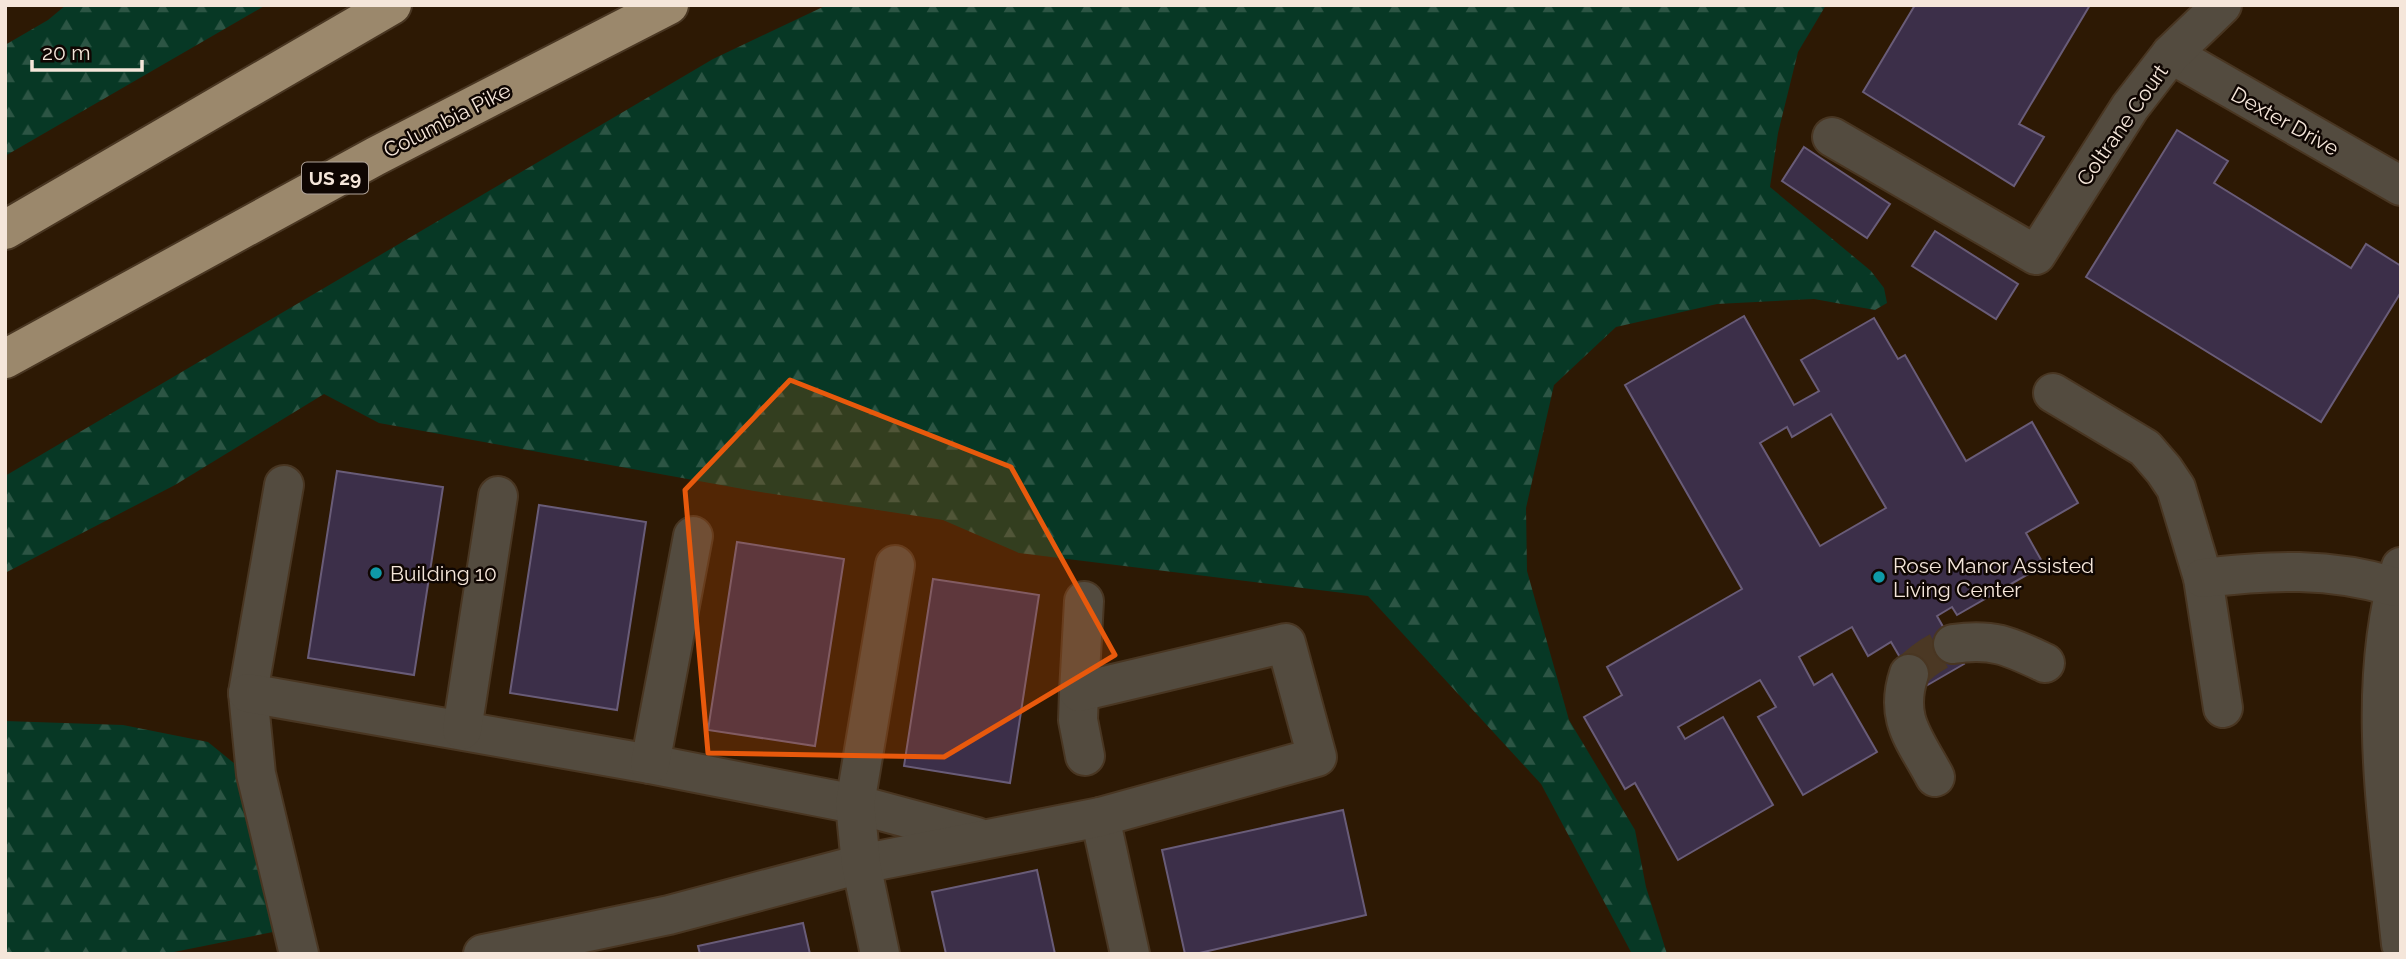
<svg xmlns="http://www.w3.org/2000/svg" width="2406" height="959" viewBox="0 0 2406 959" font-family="Raleway,sans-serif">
<defs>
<pattern id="forest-firs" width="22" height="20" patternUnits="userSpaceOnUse" patternTransform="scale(1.75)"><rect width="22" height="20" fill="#073825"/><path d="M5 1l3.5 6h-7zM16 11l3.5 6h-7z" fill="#2c5544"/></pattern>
</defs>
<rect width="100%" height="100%" fill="#2d1904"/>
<!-- forest -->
<g fill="url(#forest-firs)">
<path d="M 66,5 L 266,5 L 5,156 L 5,45 L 48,20 Z"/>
<path d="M 827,5 L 1826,5 L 1798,52 L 1778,133 L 1770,187 L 1871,271 L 1884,288 L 1887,303 L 1875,310 L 1814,299 L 1717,304 L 1616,327 L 1554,385 L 1526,508 L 1527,571 L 1569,720 L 1635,830 L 1646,887 L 1667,954 L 1632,954 L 1541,784 L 1368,596 L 1019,553 L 943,520 L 754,491 L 379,423 L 324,394 L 175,485 L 5,573 L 5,476 L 713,59 Z"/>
<path d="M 5,721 L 123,725 L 208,742 L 235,764 L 273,932 L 164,954 L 5,954 Z"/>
</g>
<!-- building -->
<g fill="#3c2f49" stroke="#695c78" stroke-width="2" fill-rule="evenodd">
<path d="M 1915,5 L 2090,5 L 2019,124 L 2044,137 L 2014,186 L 1863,92 Z"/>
<path d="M 2177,130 L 2228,161 L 2214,183 L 2351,268 L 2366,244 L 2401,266 L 2401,292 L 2321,422 L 2086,277 Z"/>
<path d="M 1804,147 L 1890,204 L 1867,238 L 1782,181 Z"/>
<path d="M 1935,231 L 2018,284 L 1996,319 L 1912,266 Z"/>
<path d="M 1744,316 L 1794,405 L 1819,391 L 1801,360 L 1874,318 L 1898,359 L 1905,355 L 1966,461 L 2032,422 L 2078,503 L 2026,533 L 2044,565 L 1957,615 L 1952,607 L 1937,616 L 1964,664 L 1919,690 L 1891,642 L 1868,656 L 1852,627 L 1799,657 L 1814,685 L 1832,674 L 1877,752 L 1803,795 L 1758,717 L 1776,707 L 1760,680 L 1678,727 L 1685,739 L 1723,717 L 1773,805 L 1678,860 L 1635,783 L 1625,789 L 1584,717 L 1622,695 L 1607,667 L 1742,589 L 1625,385 ZM 1831,414 L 1886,508 L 1820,546 L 1760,443 L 1787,427 L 1792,437 Z"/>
<path d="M 337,471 L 443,487 L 414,675 L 308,658 Z"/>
<path d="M 539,505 L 646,522 L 617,710 L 510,693 Z"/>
<path d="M 737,542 L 844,559 L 815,746 L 708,730 Z"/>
<path d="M 933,579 L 1039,595 L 1010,783 L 904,766 Z"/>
<path d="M 1343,810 L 1366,915 L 1195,954 L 1185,954 L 1162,850 Z"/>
<path d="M 1037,870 L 1055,954 L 946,954 L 932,892 Z"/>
<path d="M 803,923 L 810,954 L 700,954 L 698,946 Z"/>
</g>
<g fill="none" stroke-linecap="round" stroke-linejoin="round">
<!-- minor-tunnel -->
<path stroke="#4b3824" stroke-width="38" stroke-dasharray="38 19" stroke-linecap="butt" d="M 1909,674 C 1922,660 1935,652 1953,644"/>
<defs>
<g id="minor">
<path d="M 2171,54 L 2401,186"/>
<path d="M 1832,137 L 2036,255 L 2130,107 L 2171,54 L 2222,5"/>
<path d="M 2053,393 L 2145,448 L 2164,470 L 2176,488 L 2203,578 L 2223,708"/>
<path d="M 284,485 L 248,693 L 256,774 L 299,954"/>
<path d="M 2401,567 C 2365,688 2388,821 2401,944"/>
<path d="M 2203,578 C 2270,570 2329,567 2395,587"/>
<path d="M 1953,644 C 1993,638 2009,646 2045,663"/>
<path d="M 1909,674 C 1894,719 1915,739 1935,777"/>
<path d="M 1079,692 L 1078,720 L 1085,756"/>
<path d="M 248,693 L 650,764 L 855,804 L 977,837"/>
<path d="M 462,730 L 498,496"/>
<path d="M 650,764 L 693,536"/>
<path d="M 1100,817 L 1130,954"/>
<path d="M 483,954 L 669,915 L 861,864 L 1100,817 L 1317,757 L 1286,643 L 1079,692 L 1084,601"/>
<path d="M 880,954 L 861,864 L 855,804 L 895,565"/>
</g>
<g id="highway">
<path d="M 5,230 L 392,5"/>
<path d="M 5,359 L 376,156 L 669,5"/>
</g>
</defs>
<!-- minor casing -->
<use href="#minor" stroke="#493622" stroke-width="42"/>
<!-- highway casing -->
<use href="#highway" stroke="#493622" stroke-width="42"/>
<!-- minor -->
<use href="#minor" stroke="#534b3f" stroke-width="38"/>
<!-- highway -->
<use href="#highway" stroke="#9b886c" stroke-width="38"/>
</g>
<!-- marked area -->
<path fill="#e8590c" fill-opacity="0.2" stroke="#e8590c" stroke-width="5" stroke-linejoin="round" d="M 790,380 L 1011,467 L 1115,655 L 944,757 L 708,753 L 685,490 Z"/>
<!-- markers -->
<g fill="#0f9aa8" stroke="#0f0602" stroke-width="2.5">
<circle cx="376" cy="573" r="7"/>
<circle cx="1879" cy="577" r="7"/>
</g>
<g text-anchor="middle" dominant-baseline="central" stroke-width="5" stroke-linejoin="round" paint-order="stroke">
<!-- shield labels -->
<rect fill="#0f0602" stroke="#b0a399" stroke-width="2" x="302" y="162.5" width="66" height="31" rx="5"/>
<g font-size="19" font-weight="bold" fill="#f5e6da">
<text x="335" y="178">US 29</text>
</g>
<!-- street labels -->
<g font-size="21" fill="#f5e6da" stroke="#0f0602">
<text transform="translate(447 120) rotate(-27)">Columbia Pike</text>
<text transform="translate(2285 121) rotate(29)">Dexter Drive</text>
<text transform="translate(2122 125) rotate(-55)">Coltrane Court</text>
</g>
<!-- poi labels -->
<g font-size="21" fill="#f5e6da" stroke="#0f0602" text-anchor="start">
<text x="1893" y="565">Rose Manor Assisted<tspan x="1893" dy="24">Living Center</tspan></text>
<text x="390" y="573">Building 10</text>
</g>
</g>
<!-- border -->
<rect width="2406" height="959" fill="none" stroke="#f5e6da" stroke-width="14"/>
<!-- scale -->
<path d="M32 60v10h110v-10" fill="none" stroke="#f5e6da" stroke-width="3.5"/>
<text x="42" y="60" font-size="21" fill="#f5e6da" stroke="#0f0602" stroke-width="5" paint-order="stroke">20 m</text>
</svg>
